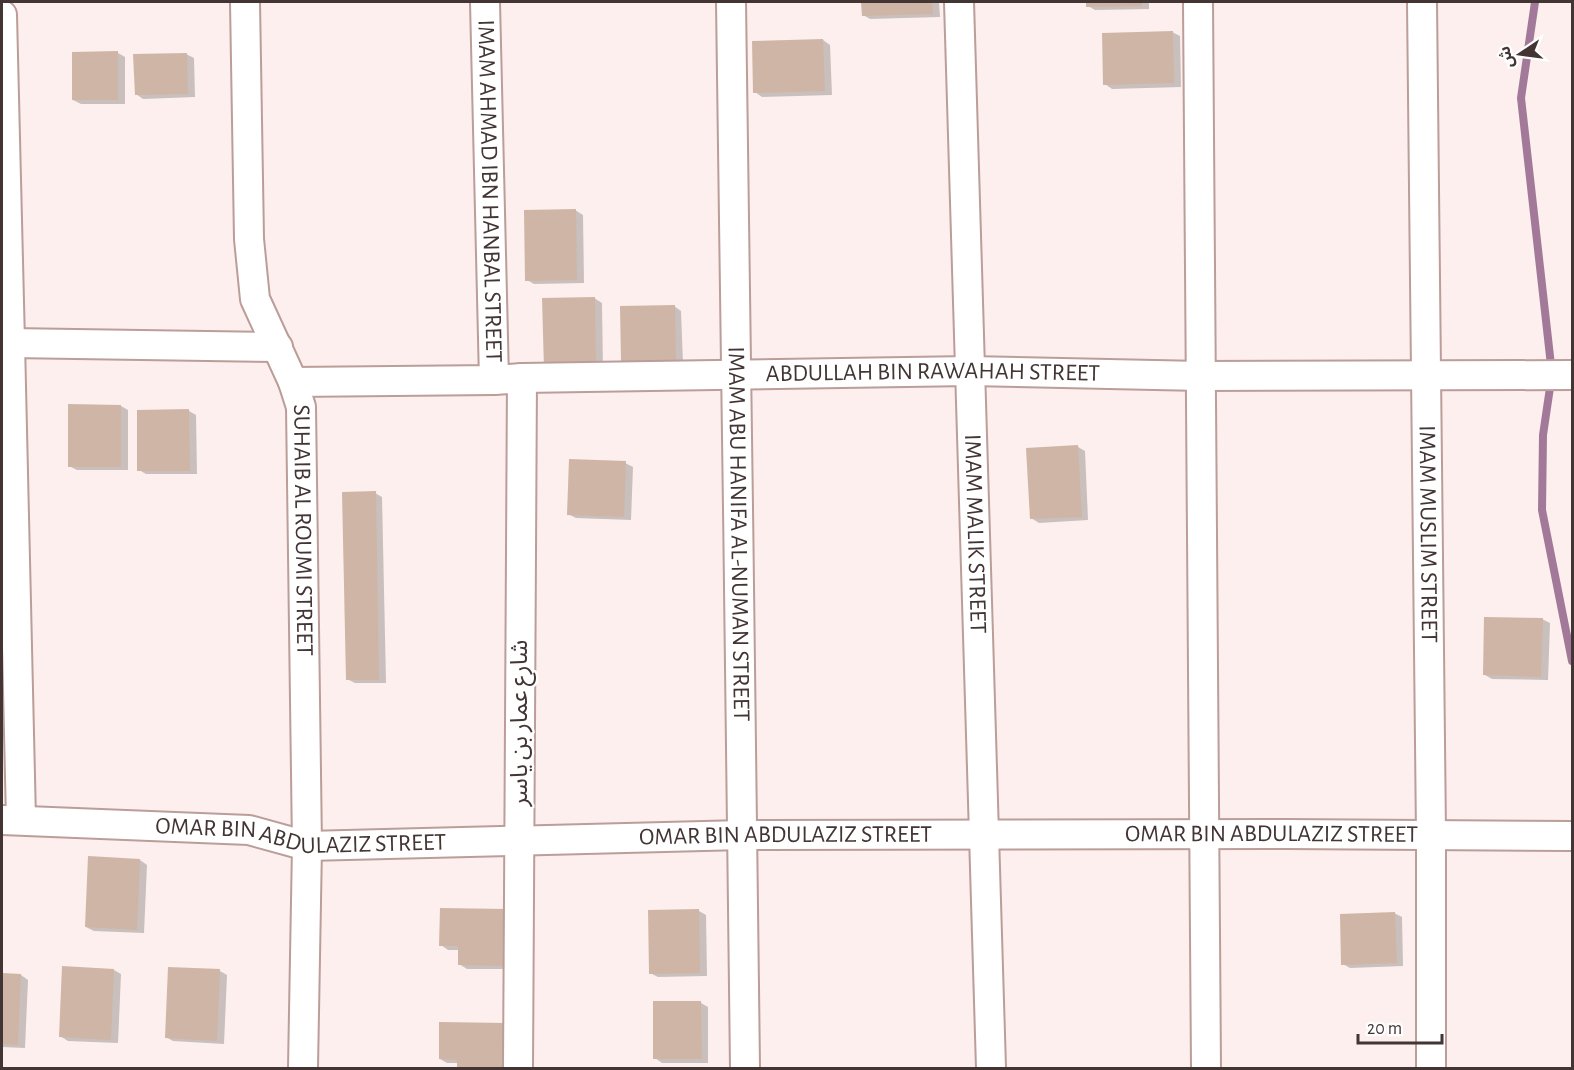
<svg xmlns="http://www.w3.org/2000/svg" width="1574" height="1070" viewBox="0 0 1574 1070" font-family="'Alegreya Sans','Noto Sans Arabic',sans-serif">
<rect width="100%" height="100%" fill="#fcefed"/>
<!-- shadow -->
<g fill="#0003">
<path d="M 863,2 L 939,2 L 940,17 L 870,19 L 863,15 Z"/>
<path d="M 1088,2 L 1149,2 L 1149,9 L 1095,10 L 1088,6 Z"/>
<path d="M 1172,32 L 1180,36 L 1181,87 L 1112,89 L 1105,84 Z"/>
<path d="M 823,40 L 830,45 L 832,95 L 762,97 L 755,92 Z"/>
<path d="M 118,53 L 125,57 L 125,104 L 81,104 L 73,100 Z"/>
<path d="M 186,54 L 194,58 L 195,97 L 143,99 L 136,94 Z"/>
<path d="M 575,210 L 583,215 L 584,283 L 534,284 L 527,280 Z"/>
<path d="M 594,298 L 602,303 L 603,372 L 553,373 Z"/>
<path d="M 674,306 L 681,311 L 683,364 L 630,365 L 623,361 Z"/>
<path d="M 121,406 L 128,410 L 128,470 L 77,470 L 69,466 Z"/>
<path d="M 189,411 L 196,415 L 197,474 L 146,474 L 139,470 Z"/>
<path d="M 1078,447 L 1085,451 L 1088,520 L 1039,523 L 1031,518 Z"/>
<path d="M 625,463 L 633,467 L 631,520 L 576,518 L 568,514 Z"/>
<path d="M 375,493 L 382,497 L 386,683 L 355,683 L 347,679 Z"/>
<path d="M 1542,619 L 1550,623 L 1548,680 L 1492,679 L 1485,675 Z"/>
<path d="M 140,860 L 147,865 L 144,933 L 94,931 L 86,927 Z"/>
<path d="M 441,910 L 513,969 L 467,969 L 459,964 L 459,950 L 448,950 L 441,945 Z"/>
<path d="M 699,911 L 706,915 L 707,976 L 658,977 L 650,973 Z"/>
<path d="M 1394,913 L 1402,917 L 1403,966 L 1350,968 L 1343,964 Z"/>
<path d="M 114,970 L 121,974 L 118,1043 L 68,1041 L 60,1036 Z"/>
<path d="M 220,971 L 227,975 L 224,1044 L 173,1041 L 166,1037 Z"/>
<path d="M 2,974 L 21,975 L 28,980 L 25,1048 L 2,1047 Z"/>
<path d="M 701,1003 L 708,1007 L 708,1063 L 662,1063 L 655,1058 Z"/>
<path d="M 513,1028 L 512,1068 L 459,1068 L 459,1063 L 447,1063 L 440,1059 Z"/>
</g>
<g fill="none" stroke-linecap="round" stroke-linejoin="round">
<!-- stream -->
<path stroke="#a3799a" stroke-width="8" d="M 1535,2 L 1521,98 L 1552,374 L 1543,435 L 1542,510 L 1572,661"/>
</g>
<!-- building -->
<g fill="#cfb5a6">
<path d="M 861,2 L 932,2 L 933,14 L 862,16 Z"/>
<path d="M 1086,2 L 1142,2 L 1142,6 L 1086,7 Z"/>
<path d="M 1173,31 L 1174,83 L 1103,85 L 1102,33 Z"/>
<path d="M 823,39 L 825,91 L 753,93 L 752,41 Z"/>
<path d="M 118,51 L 118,100 L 72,100 L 72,52 Z"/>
<path d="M 187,53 L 188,94 L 135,95 L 133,54 Z"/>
<path d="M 576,209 L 577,280 L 525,281 L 524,210 Z"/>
<path d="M 595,297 L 596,368 L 544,369 L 542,298 Z"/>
<path d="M 675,305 L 676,360 L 621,362 L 620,306 Z"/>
<path d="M 68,404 L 121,405 L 121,467 L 68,467 Z"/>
<path d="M 189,409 L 190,471 L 137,471 L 137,410 Z"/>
<path d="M 1078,445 L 1082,517 L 1030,519 L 1026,448 Z"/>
<path d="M 569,459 L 626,461 L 624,517 L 567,515 Z"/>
<path d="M 376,491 L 379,680 L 346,680 L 342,492 Z"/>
<path d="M 1484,617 L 1543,618 L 1541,677 L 1483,675 Z"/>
<path d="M 88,856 L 140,859 L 137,930 L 85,927 Z"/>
<path d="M 440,908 L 507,909 L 506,966 L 458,965 L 458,946 L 439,946 Z"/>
<path d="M 699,909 L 700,973 L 649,974 L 648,910 Z"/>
<path d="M 1395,912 L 1397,963 L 1341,965 L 1340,914 Z"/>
<path d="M 62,966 L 114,969 L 111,1040 L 59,1037 Z"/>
<path d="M 168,967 L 220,969 L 217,1041 L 165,1038 Z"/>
<path d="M 2,973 L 21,974 L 18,1045 L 2,1044 Z"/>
<path d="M 653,1001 L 701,1001 L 702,1059 L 653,1059 Z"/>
<path d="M 439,1022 L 506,1023 L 505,1068 L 457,1068 L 457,1060 L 439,1059 Z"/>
</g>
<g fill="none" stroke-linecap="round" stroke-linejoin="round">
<defs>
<g id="street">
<path id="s1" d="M 245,2 L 249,239 L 255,299 L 293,382 L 301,407 L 307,846 L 303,1068"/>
<path id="s2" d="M 485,2 L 494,380"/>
<path id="s3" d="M 731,2 C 735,357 742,713 745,1068"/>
<path id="s4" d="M 959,2 L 991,1068"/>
<path d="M 1198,2 L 1206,1068"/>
<path id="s5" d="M 1422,2 L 1431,835 L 1431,1068"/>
<path d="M 2,15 L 10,343 L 278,347"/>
<path d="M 2,343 L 10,343 L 21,820"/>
<path id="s6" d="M 293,382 L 494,380 L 522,378 L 970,371 L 1201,376 L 1572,375"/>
<path id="s7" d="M 2,820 L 249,830 L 307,846 L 743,835 L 1286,834 L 1572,836"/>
<path d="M 518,1068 L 522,378"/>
</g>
</defs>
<!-- street casing -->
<use href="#street" stroke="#bb9d99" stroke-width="32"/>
<!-- street -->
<use href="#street" stroke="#fff" stroke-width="28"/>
</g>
<g text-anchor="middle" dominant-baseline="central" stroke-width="4.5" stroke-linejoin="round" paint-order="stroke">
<!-- street labels -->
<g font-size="24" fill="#423534" stroke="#fff">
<text stroke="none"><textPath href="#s2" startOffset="189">IMAM AHMAD IBN HANBAL STREET</textPath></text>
<text stroke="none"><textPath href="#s6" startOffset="640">ABDULLAH BIN RAWAHAH STREET</textPath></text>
<text stroke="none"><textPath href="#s1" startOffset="538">SUHAIB AL ROUMI STREET</textPath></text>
<text stroke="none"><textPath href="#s3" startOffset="532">IMAM ABU HANIFA AL-NUMAN STREET</textPath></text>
<text stroke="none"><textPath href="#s4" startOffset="532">IMAM MALIK STREET</textPath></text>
<text stroke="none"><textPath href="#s5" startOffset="532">IMAM MUSLIM STREET</textPath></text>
<text transform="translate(520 723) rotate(-90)">شارع عمار بن ياسر</text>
<text stroke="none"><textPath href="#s7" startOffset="300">OMAR BIN ABDULAZIZ STREET</textPath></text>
<text stroke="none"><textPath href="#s7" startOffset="1272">OMAR BIN ABDULAZIZ STREET</textPath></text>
<text stroke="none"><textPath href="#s7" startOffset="786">OMAR BIN ABDULAZIZ STREET</textPath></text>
</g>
</g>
<!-- border -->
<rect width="1574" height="1070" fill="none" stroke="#423534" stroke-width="6"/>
<!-- north arrow -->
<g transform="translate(1520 54) rotate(257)" stroke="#ffffff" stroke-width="4.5" paint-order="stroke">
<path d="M0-4.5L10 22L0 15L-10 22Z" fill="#423534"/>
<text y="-9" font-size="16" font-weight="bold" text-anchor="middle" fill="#423534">ش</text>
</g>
<!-- scale -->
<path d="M1358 1034v9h84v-9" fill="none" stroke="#423534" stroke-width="3"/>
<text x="1367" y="1034" font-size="18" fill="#423534" stroke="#ffffff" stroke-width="4.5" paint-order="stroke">20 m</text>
</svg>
